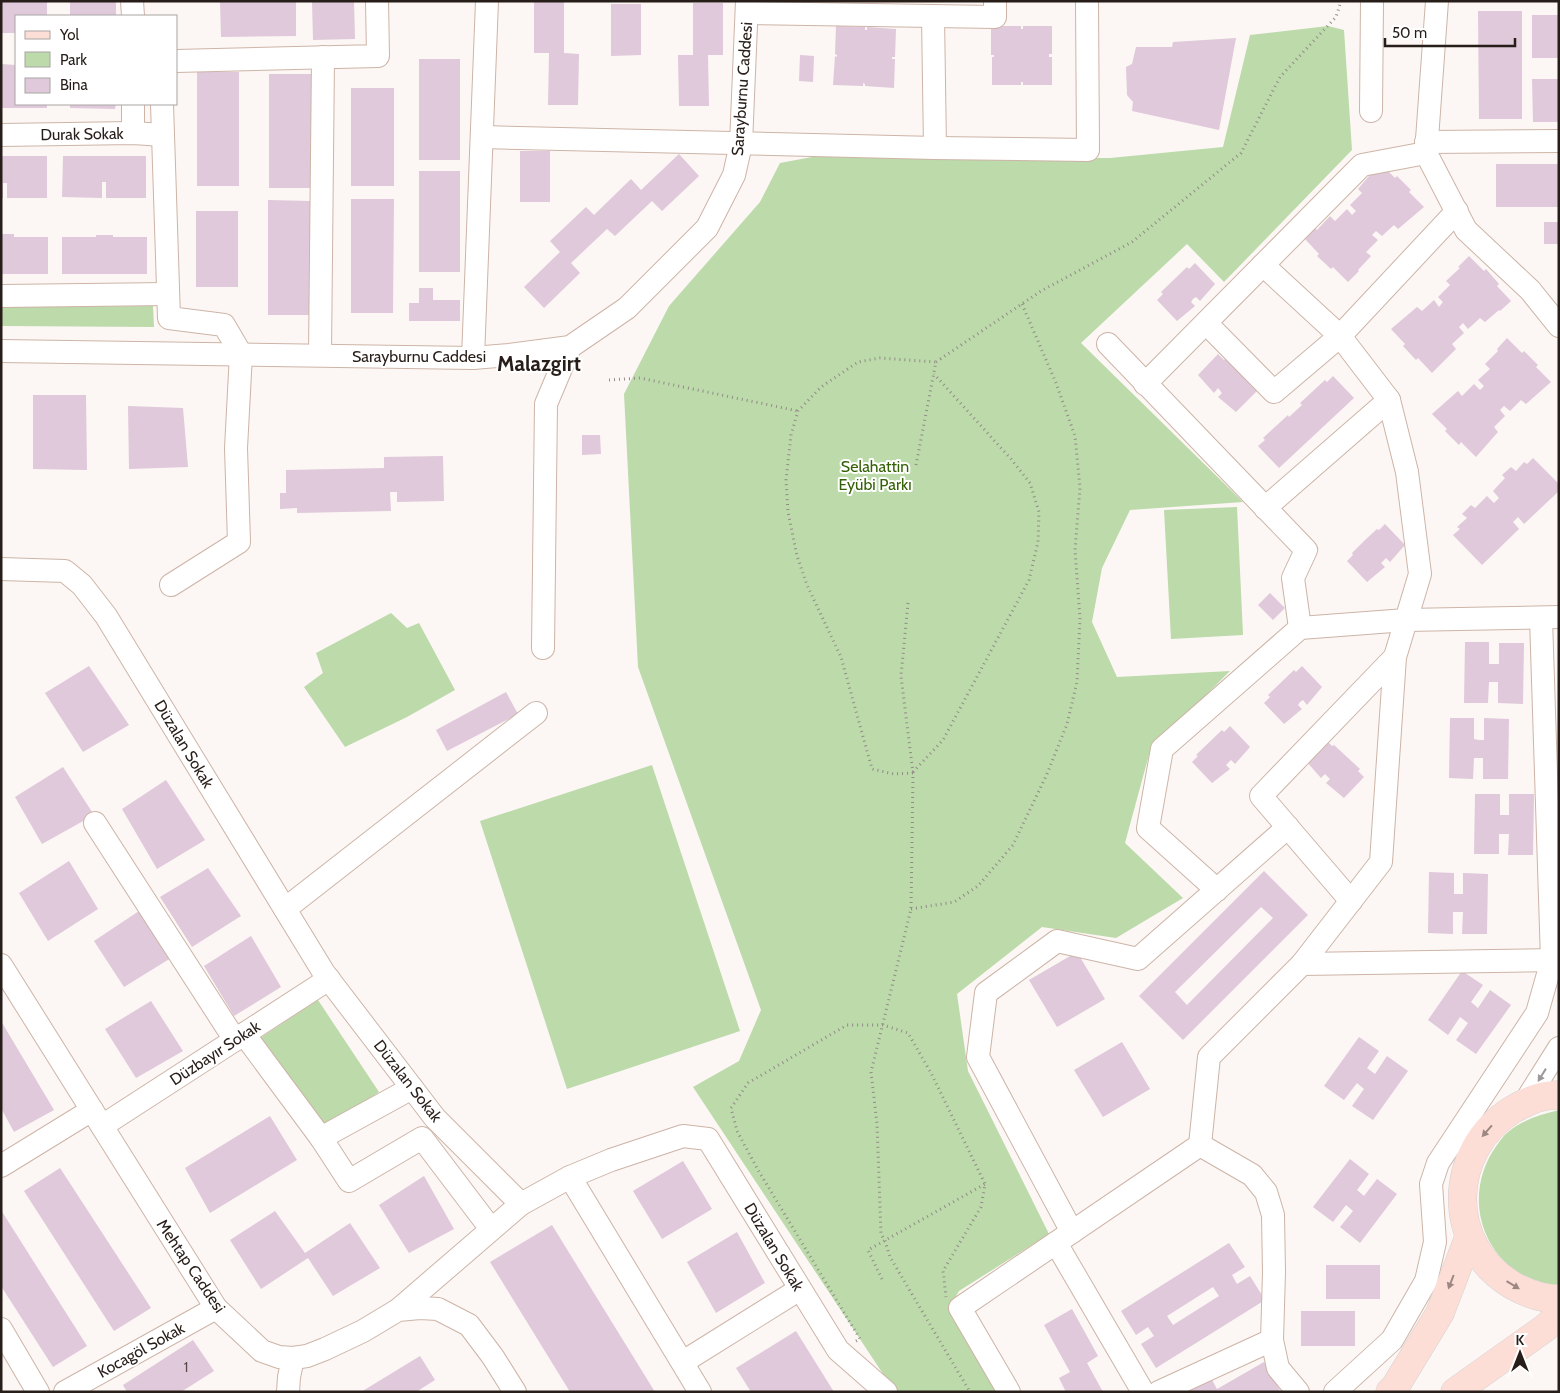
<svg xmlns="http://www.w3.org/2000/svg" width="1560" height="1393" viewBox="0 0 1560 1393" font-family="Cabin,sans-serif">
<rect width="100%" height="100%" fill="#fcf7f4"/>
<!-- green -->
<g fill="#bcdaaa">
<path d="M 1328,26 L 1344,30 L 1352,150 L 1224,282 L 1187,244 L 1081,343 L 1243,502 L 1130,510 L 1102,568 L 1092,622 L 1117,677 L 1230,671 L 1150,751 L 1125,843 L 1183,898 L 1116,938 L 1042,927 L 957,994 L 968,1071 L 1049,1234 L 959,1291 L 949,1308 L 997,1392 L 895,1392 L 693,1087 L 739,1061 L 761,1010 L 638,667 L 624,394 L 669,306 L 760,202 L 780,163 L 812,157 L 1110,158 L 1223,147 L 1250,35 Z"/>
<path d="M 153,306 L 154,327 L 1,326 L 1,307 Z"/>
<path d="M 1237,507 L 1243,635 L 1171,639 L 1164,510 Z"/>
<path d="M 391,613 L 407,628 L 419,623 L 455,690 L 407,717 L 345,747 L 304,687 L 323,673 L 316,653 Z"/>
<path d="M 652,765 L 740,1031 L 567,1089 L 480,821 Z"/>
<path d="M 318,1000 L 379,1092 L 321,1131 L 260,1038 Z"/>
<path d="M 1559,1110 L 1559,1287 C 1540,1282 1521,1277 1507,1264 C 1473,1232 1470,1182 1497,1145 C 1500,1141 1503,1136 1507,1133 C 1522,1120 1539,1115 1559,1110 Z"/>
</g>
<!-- building -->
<g fill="#dfc9da" fill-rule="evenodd">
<path d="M 1,1 L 47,1 L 47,16 L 16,16 L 16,33 L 1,33 Z"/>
<rect x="70" y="1" width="46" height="15"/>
<path d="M 220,1 L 296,1 L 296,36 L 221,37 Z"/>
<path d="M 312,1 L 354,1 L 355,39 L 313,40 Z"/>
<path d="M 534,2 L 564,2 L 564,53 L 579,54 L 578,105 L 548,105 L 549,53 L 534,53 Z"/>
<path d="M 693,3 L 723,3 L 723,55 L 708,55 L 709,106 L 679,106 L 678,55 L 693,55 Z"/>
<path d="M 611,4 L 641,4 L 641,55 L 611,56 Z"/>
<path d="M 1478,11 L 1522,11 L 1522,119 L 1479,119 Z"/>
<rect x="1532" y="15" width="27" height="43"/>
<path d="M 836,26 L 865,27 L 865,30 L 867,30 L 867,27 L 896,29 L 895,57 L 892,57 L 892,59 L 895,59 L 894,88 L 865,86 L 865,84 L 863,83 L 863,86 L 833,85 L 835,56 L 837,57 L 837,55 L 835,54 Z"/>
<path d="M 991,26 L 1021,26 L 1021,29 L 1023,29 L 1023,26 L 1052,26 L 1052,54 L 1049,54 L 1049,57 L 1052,57 L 1052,85 L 1023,85 L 1023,82 L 1021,82 L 1021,85 L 992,85 L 992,57 L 994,57 L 994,55 L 991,55 Z"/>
<path d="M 1236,38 L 1219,130 L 1132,111 L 1133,102 L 1127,95 L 1126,67 L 1132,64 L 1136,47 L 1172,47 L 1173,42 Z"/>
<path d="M 800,55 L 814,56 L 813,82 L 799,81 Z"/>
<rect x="419" y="59" width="41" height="101"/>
<path d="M 1,64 L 16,65 L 16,104 L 47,104 L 47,108 L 1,108 Z"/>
<rect x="197" y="72" width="42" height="114"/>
<path d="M 269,74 L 312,74 L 311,188 L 269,188 Z"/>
<path d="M 1532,79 L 1559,79 L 1559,122 L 1533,122 Z"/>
<rect x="351" y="88" width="43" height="98"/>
<path d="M 70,104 L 116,104 L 115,109 L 70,108 Z"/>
<rect x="520" y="151" width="30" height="51"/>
<path d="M 679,154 L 699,176 L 662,211 L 652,201 L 615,236 L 607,229 L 571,263 L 580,273 L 544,308 L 524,287 L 560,252 L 550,241 L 586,207 L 594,215 L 631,179 L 641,190 Z"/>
<path d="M 1,156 L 47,156 L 47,198 L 7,198 L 7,183 L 3,183 L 3,198 L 1,198 Z"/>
<path d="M 63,156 L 146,156 L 146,198 L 106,198 L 106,182 L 102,182 L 102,198 L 62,197 Z"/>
<path d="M 1380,163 L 1395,178 L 1397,176 L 1411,190 L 1409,192 L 1424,207 L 1398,229 L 1394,225 L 1382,236 L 1376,231 L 1372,235 L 1378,240 L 1366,252 L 1371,256 L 1358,270 L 1359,271 L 1348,282 L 1333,267 L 1331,269 L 1317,256 L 1319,254 L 1305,239 L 1315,228 L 1317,230 L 1330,216 L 1335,221 L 1347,209 L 1352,215 L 1356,211 L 1350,205 L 1362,193 L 1358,189 Z"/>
<rect x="1496" y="164" width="63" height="43"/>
<rect x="419" y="171" width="41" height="101"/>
<path d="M 351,199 L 394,199 L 393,313 L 351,313 Z"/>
<path d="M 268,200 L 311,201 L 310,315 L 268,315 Z"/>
<rect x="196" y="211" width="42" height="76"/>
<rect x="1544" y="222" width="15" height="22"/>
<path d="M 1,234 L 14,234 L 14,237 L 48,237 L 48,274 L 1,274 Z"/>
<path d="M 96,235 L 113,235 L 113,237 L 147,237 L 147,274 L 62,274 L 62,237 L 96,237 Z"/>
<path d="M 1469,256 L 1484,271 L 1486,269 L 1499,284 L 1497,286 L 1511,301 L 1500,311 L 1499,310 L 1485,322 L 1480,318 L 1468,329 L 1463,323 L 1459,327 L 1464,333 L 1452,344 L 1456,349 L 1432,373 L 1418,358 L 1416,360 L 1403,346 L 1405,344 L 1391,329 L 1417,307 L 1422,311 L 1434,300 L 1439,307 L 1443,302 L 1438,297 L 1450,285 L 1446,281 L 1460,268 L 1458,267 Z"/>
<path d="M 1195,263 L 1215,284 L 1200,301 L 1196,297 L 1193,299 L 1191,302 L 1195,306 L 1177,321 L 1157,300 L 1163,294 L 1161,292 L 1187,267 L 1189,269 Z"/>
<path d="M 419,288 L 433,288 L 433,300 L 460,300 L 460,321 L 409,321 L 409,303 L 419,303 Z"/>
<path d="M 1507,338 L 1522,353 L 1524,351 L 1538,365 L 1536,367 L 1551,382 L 1526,404 L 1521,400 L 1510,411 L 1504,406 L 1500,410 L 1505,416 L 1494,427 L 1498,432 L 1476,457 L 1461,442 L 1459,445 L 1445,431 L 1447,429 L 1432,414 L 1458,391 L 1462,396 L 1474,384 L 1480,390 L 1484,386 L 1478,380 L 1490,369 L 1485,364 L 1498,351 L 1497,349 Z"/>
<path d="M 1218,354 L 1224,360 L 1226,358 L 1252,383 L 1250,385 L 1257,391 L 1236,412 L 1218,397 L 1222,393 L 1218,388 L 1214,393 L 1198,375 Z"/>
<path d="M 1333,376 L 1354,398 L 1279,468 L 1258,446 L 1265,440 L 1263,438 L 1288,415 L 1289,417 L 1302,405 L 1300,403 L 1325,380 L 1327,382 Z"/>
<path d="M 33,395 L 86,395 L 87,470 L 33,469 Z"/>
<path d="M 128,406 L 183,408 L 188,467 L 129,469 Z"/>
<path d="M 582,435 L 600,435 L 601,454 L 582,455 Z"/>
<path d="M 443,456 L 444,501 L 397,502 L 397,492 L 390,492 L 391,511 L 297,513 L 297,508 L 280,509 L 280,493 L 286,493 L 286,470 L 384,468 L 384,457 Z"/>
<path d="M 1533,458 L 1559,484 L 1559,491 L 1524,524 L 1518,517 L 1513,522 L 1519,529 L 1482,565 L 1453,535 L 1460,529 L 1457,527 L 1467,518 L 1462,514 L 1471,505 L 1475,508 L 1487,496 L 1494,503 L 1499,498 L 1493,491 L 1505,478 L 1502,475 L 1511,467 L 1516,471 L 1524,462 L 1527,464 Z"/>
<path d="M 1385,524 L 1405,545 L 1390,562 L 1386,558 L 1381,563 L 1385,567 L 1367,582 L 1347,561 L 1353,555 L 1352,553 L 1364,541 L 1377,529 L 1379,530 Z"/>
<path d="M 1270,593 L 1285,608 L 1273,620 L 1258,605 Z"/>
<path d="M 1465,642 L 1489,642 L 1489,664 L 1499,664 L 1499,643 L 1524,643 L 1523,704 L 1498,703 L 1498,682 L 1489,682 L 1488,703 L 1464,703 Z"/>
<path d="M 89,666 L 129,725 L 83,752 L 45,693 Z"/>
<path d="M 1302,666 L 1322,687 L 1307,705 L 1303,700 L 1300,702 L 1298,705 L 1302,709 L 1284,724 L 1264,703 L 1270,697 L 1268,695 L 1294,670 L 1296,672 Z"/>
<path d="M 506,692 L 518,714 L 447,751 L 436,730 Z"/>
<path d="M 1450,718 L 1474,718 L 1474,739 L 1479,740 L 1484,740 L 1484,718 L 1509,719 L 1508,779 L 1483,779 L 1483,758 L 1474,758 L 1473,779 L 1449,778 Z"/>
<path d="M 1230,726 L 1250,747 L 1235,764 L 1231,760 L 1226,765 L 1230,769 L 1212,783 L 1192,762 L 1198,756 L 1196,755 L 1222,730 L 1224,732 Z"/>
<path d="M 1326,740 L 1332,746 L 1334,745 L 1360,769 L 1358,771 L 1364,777 L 1344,798 L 1326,783 L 1330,779 L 1325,774 L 1321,778 L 1306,761 Z"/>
<path d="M 63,767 L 94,815 L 42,844 L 15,797 Z"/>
<path d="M 166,780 L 205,840 L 157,869 L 122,809 Z"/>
<path d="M 1475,794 L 1500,794 L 1500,815 L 1509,815 L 1509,794 L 1534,794 L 1533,855 L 1508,855 L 1509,834 L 1499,834 L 1499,854 L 1474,854 Z"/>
<path d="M 69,861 L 98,909 L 48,941 L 19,893 Z"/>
<path d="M 208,868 L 241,916 L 192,947 L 160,897 Z"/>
<path d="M 1264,871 L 1308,915 L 1183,1040 L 1139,996 ZM 1261,907 L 1273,918 L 1187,1005 L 1175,992 Z"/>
<path d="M 1429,872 L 1454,873 L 1454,894 L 1463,894 L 1463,873 L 1488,874 L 1487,934 L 1462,934 L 1463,912 L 1453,912 L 1453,934 L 1428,933 Z"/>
<path d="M 142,909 L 171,958 L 124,987 L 94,941 Z"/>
<path d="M 251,936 L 281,987 L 234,1016 L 204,966 Z"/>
<path d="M 1077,952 L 1105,999 L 1057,1027 L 1029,980 Z"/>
<path d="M 1462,971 L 1483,985 L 1471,1002 L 1478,1008 L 1490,990 L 1511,1005 L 1476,1054 L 1456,1040 L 1468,1023 L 1460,1017 L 1448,1035 L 1428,1020 Z"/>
<path d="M 151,1001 L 183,1051 L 136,1078 L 105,1029 Z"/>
<path d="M 1,1021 L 54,1110 L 14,1132 L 1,1108 Z"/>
<path d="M 1359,1037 L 1379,1051 L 1367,1068 L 1375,1074 L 1387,1056 L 1408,1071 L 1373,1120 L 1352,1106 L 1364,1089 L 1357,1083 L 1344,1100 L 1324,1086 Z"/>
<path d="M 1122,1042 L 1150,1089 L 1103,1117 L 1074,1070 Z"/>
<path d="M 270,1116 L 297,1160 L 210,1213 L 185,1168 Z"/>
<path d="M 1350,1159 L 1369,1174 L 1357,1190 L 1364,1196 L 1377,1179 L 1397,1194 L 1360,1243 L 1340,1227 L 1353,1211 L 1346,1205 L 1333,1222 L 1313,1207 Z"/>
<path d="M 683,1161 L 712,1209 L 662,1239 L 633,1191 Z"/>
<path d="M 60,1168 L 151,1308 L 114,1331 L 24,1191 Z"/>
<path d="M 424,1176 L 454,1229 L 409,1253 L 379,1205 Z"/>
<path d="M 1,1210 L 87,1346 L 53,1367 L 1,1286 Z"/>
<path d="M 275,1211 L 305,1253 L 350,1223 L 380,1268 L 333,1296 L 308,1258 L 261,1289 L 230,1240 Z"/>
<path d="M 552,1225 L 655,1392 L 570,1392 L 490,1262 Z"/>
<path d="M 737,1232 L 765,1283 L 716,1313 L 687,1262 Z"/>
<path d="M 1229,1243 L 1245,1267 L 1232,1275 L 1237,1284 L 1250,1276 L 1265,1300 L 1156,1368 L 1141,1344 L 1154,1336 L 1148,1327 L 1136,1335 L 1121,1311 ZM 1213,1287 L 1219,1296 L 1173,1325 L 1167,1316 Z"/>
<rect x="1326" y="1265" width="54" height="34"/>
<path d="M 1072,1309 L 1098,1356 L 1087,1363 L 1103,1392 L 1066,1392 L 1059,1378 L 1070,1372 L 1044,1325 Z"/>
<rect x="1301" y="1311" width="54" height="35"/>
<path d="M 796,1331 L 834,1392 L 751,1392 L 736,1368 Z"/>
<path d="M 193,1340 L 214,1371 L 181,1392 L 127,1392 L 123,1385 Z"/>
<path d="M 420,1356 L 435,1380 L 416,1392 L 361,1392 Z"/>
<path d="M 1264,1362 L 1280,1390 L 1277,1392 L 1188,1392 L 1211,1378 L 1217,1389 Z"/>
</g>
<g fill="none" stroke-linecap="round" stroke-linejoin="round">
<defs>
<g id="minor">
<path d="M 132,1 L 133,16"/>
<path d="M 1437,1 L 1426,153 L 1466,230 L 1530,290 L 1559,326"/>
<path d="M 747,13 L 995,17 L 995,1"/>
<path d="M 933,16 L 935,148"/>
<path d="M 176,61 L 378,56 L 377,1"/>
<path d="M 162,104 L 169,318 L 224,325 L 241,354 L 236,448 L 239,542 L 171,585"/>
<path d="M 1371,111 L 1372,1"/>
<path d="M 133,133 L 133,104"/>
<path d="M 1,135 L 133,133 L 163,135"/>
<path d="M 482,137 L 935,148 L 1088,150 L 1087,1"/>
<path d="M 1426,142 L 1559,141"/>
<path d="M 1,296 L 168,294"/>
<path d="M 1206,323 L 1274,392 L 1340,336 L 1263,265"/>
<path d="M 1108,344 L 1306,550 L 1293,578 L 1300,628 L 1406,620 L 1559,617"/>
<path d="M 1,351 L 473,358 L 509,355 L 570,347 L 627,308 L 707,228 L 734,175 L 741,144 L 747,1"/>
<path d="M 320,355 L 323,57"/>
<path d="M 473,358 L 487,1"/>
<path d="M 1145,384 L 1362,165 L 1426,153"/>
<path d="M 1265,508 L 1389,400"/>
<path d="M 1,569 L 65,571 L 82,585 L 106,616 L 324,973 L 435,1118 L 521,1204 L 570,1177 L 611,1160 L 683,1136 L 708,1139 L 838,1350 L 886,1392"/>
<path d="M 543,648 L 546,404 L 570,347"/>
<path d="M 95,823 L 235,1040"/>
<path d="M 1217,890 L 1148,828 L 1162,749 L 1300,628"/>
<path d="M 1351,901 L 1261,796 L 1395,657"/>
<path d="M 285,909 L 536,713"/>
<path d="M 1302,964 L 1559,960"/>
<path d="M 1,965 L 216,1308 L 262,1351 L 279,1357 L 293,1358 L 307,1356 L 325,1349 L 363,1331 L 398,1310 L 420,1308 L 438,1309 L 469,1325 L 493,1357 L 515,1392"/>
<path d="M 244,1034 L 321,1138 L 412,1088"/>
<path d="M 1525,1102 L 1559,1048"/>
<path d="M 102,1126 L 329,979"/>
<path d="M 321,1138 L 349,1181 L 422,1138 L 491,1229"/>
<path d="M 1200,1145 L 1252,1175 L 1266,1192 L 1273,1215 L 1274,1272 L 1272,1340 L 1278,1368 L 1298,1392"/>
<path d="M 1,1166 L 92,1110"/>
<path d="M 570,1177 L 700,1392"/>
<path d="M 1072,1232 L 978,1057 L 986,993 L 1057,941 L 1138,959 L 1288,827"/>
<path d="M 1056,1243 L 1143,1392"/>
<path d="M 398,1310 L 521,1204"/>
<path d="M 1,1329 L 38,1392"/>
<path d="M 683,1362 L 800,1289"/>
<path d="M 65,1392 L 216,1308"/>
<path d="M 288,1392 L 289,1377 L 293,1358"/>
<path d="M 1009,1392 L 960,1308 L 1200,1145 L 1209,1057 L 1302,964 L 1381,862 L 1395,657 L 1420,574 L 1407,472 L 1389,400 L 1340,336 L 1457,211"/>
<path d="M 1159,1392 L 1272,1340"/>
<path d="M 1335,1392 L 1392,1340 L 1426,1281 L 1435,1242 L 1431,1184 L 1438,1163 L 1537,1013 L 1552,960 L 1541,618"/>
</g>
<g id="major">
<path d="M 1559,1095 C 1543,1094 1525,1102 1512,1110 C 1447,1151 1445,1245 1512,1285 C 1526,1293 1542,1299 1559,1299"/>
<path d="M 1390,1392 L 1395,1387 L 1440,1313 L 1469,1237"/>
<path d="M 1455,1392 L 1545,1328 L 1559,1316"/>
</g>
</defs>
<!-- minor casing -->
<use href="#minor" stroke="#cdb4a7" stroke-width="24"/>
<!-- major casing -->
<use href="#major" stroke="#d4d2d1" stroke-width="29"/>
<!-- path -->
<g stroke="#938b88" stroke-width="3" stroke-dasharray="1 4" stroke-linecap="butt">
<path d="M 609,380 L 640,378 L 798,411"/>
<path d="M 916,465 L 936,362 L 1041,291 L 1132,242 L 1241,153 L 1280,77 L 1336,17 L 1341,1"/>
<path d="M 908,603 L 901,676 L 913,773 L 911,909 L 871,1072 L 877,1124 L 881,1234 L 885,1241 L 890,1257 L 970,1392"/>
<path d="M 913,772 L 943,740 L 1029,580 L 1038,542 L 1039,512 L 1030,483 L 1011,459 L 934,374"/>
<path d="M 913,773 L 894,774 L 872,769 L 841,657 L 807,585 L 797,556 L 788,512 L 786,480 L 791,435 L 798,411 L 821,387 L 858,362 L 880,358 L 936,362"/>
<path d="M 911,909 L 954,902 L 978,886 L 1013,845 L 1047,774 L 1067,724 L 1077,682 L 1080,618 L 1075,550 L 1080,488 L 1075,436 L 1056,383 L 1022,304"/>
<path d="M 882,1279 L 868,1250 L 985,1184"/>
<path d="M 856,1341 L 860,1339 L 758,1170 L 737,1131 L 731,1108 L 748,1083 L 847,1025 L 883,1025 L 908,1033 L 931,1073 L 985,1184 L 981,1207 L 943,1271 L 946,1297"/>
</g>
<!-- minor -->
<use href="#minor" stroke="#fff" stroke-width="22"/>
<!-- major -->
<use href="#major" stroke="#fcded7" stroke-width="28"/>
</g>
<!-- one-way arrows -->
<defs><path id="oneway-solid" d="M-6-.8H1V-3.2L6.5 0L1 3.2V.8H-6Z" transform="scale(1.25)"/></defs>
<use fill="#9e9998" href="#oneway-solid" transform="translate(1542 1075) rotate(122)"/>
<g fill="#9c8782">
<use href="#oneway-solid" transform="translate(1487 1131) rotate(131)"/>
<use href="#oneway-solid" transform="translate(1451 1282) rotate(111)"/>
<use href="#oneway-solid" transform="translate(1513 1285) rotate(31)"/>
</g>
<g text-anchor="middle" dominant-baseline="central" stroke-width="4" stroke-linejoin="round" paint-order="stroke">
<!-- number labels -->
<g font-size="14" fill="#554849">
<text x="186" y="1367">1</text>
</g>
<!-- street labels -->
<g font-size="16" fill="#271d19" stroke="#fff">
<text transform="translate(742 89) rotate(-86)">Sarayburnu Caddesi</text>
<text transform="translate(82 134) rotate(-1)">Durak Sokak</text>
<text x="419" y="356">Sarayburnu Caddesi</text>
<text transform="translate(184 744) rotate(59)">Düzalan Sokak</text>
<text transform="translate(215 1053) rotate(-33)">Düzbayır Sokak</text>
<text transform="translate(408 1081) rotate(52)">Düzalan Sokak</text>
<text transform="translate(774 1247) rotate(59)">Düzalan Sokak</text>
<text transform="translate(191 1266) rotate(56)">Mehtap Caddesi</text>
<text transform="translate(141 1350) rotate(-29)">Kocagöl Sokak</text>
</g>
<!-- park labels -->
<g font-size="16" fill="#346007" stroke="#fff">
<text x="875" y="466">Selahattin<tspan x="875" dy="18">Eyübi Parkı</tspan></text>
</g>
<!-- district labels -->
<g font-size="21" font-weight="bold" fill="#271d19" stroke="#fff">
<text x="539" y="363">Malazgirt</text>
</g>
</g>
<!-- border -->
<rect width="1560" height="1393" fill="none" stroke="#271d19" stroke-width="5"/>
<!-- legend -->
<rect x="15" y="15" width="162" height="90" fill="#ffffff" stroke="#a9a5a3"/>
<rect x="25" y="31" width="25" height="8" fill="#fcded7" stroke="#a9a5a3"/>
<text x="60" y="40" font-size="15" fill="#271d19">Yol</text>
<rect x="25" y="52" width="25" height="15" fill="#bcdaaa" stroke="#a9a5a3"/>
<text x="60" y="65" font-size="15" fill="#271d19">Park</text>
<rect x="25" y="78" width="25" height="15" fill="#dfc9da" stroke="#a9a5a3"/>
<text x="60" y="90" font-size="15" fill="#271d19">Bina</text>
<!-- north arrow -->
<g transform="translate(1520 1353)" stroke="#ffffff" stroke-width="4" paint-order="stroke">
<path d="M0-4L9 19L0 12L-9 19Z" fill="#271d19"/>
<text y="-8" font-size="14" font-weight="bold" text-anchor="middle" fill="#271d19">K</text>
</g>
<!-- scale -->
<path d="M1385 38v8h130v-8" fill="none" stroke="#271d19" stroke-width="2.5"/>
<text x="1392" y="38" font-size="15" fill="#271d19" stroke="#ffffff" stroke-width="4" paint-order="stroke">50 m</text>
</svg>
